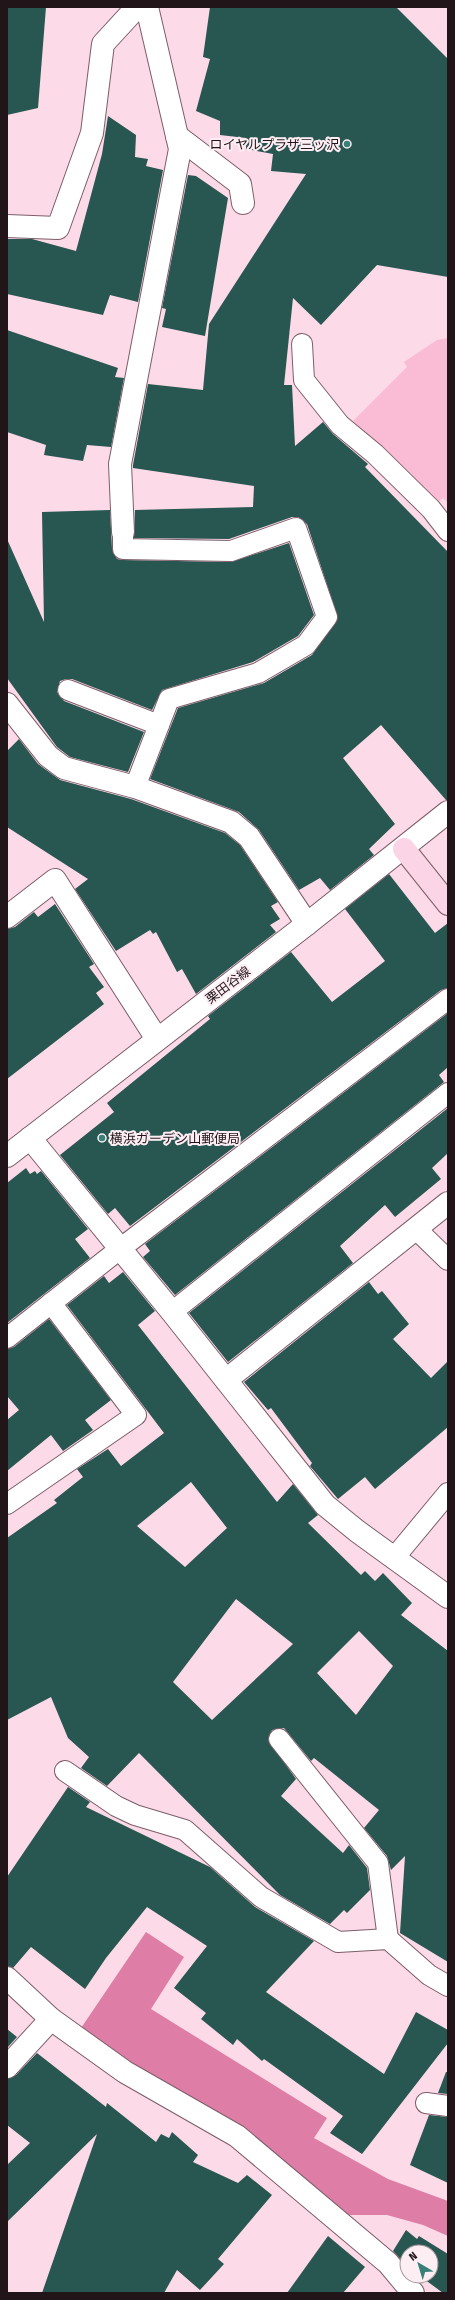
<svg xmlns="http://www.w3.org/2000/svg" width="455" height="2300" viewBox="0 0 455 2300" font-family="'Fira Sans Condensed','Noto Sans JP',sans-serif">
<rect width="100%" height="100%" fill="#fddae7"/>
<!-- green -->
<path fill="#fabcd4" d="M 448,338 L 448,503 L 443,498 L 435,505 L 353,421 L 407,367 L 404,362 L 437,340 Z"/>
<!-- forest -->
<path fill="#de7ea6" d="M 146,1932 L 184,1957 L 151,2009 L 327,2118 L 314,2138 L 388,2179 L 448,2201 L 448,2236 L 423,2225 L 387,2215 L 341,2215 L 125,2065 L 79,2031 Z"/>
<!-- building -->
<g fill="#285651" fill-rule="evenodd">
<path d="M 7,7 L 46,7 L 38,108 L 7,115 Z"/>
<path d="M 210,7 L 396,7 L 448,59 L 448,277 L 377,265 L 321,325 L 293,298 L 284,385 L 292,385 L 295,446 L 323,422 L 333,434 L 368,464 L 365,467 L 448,552 L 448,800 L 446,800 L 381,725 L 343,758 L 395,824 L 369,849 L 374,855 L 330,890 L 320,878 L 299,890 L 259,830 L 239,812 L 150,779 L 178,708 L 264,683 L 312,655 L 338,618 L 307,524 L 298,517 L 292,517 L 229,539 L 134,538 L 135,510 L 253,507 L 254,486 L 133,468 L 133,465 L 148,384 L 203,390 L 209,324 L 306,174 L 271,171 L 273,154 L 246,149 L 246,138 L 220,135 L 220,121 L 196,111 L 210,59 L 203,57 Z"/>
<path d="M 108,116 L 136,135 L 135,157 L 148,159 L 146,166 L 163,170 L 138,302 L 110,295 L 103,315 L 7,294 L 7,239 L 32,239 L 76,251 L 102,154 Z"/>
<path d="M 188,175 L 196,176 L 228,198 L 205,336 L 162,327 L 166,309 L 162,308 Z"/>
<path d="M 7,330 L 118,368 L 115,377 L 124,378 L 111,447 L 87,445 L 83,461 L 44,455 L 46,445 L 7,432 Z"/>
<path d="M 110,510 L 112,549 L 117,559 L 122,560 L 231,562 L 289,543 L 314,615 L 298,636 L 253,662 L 162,690 L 152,710 L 72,679 L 66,679 L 60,681 L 57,692 L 64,701 L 144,732 L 128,772 L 70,757 L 57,747 L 7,678 L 7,539 L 44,622 L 42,512 Z"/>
<path d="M 19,739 L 38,764 L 60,780 L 131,799 L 225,833 L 240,845 L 278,902 L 271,906 L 280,919 L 270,925 L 276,932 L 196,994 L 182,969 L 177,972 L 156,932 L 153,934 L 150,930 L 116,951 L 75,889 L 88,879 L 7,827 L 7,751 Z"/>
<path d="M 389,874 L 435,933 L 448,923 L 448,988 L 441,990 L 130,1226 L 115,1208 L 108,1214 L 60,1155 L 114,1112 L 107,1103 L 210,1019 L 208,1016 L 291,952 L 332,1002 L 385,961 L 345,909 Z"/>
<path d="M 55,904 L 94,964 L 89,967 L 104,987 L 96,993 L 104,1004 L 7,1079 L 7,929 L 15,927 L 34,912 L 38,917 Z"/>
<path d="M 448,1013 L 448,1067 L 439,1075 L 444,1082 L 175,1295 L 143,1257 L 150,1251 L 145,1244 Z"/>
<path d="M 448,1108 L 448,1153 L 432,1168 L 441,1179 L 395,1217 L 385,1205 L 340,1246 L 353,1263 L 228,1362 L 189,1313 Z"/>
<path d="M 26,1168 L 30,1174 L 35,1171 L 37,1174 L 41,1171 L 88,1229 L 75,1239 L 90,1258 L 7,1323 L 7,1183 Z"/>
<path d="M 123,1272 L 155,1311 L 138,1325 L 277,1502 L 293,1484 L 318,1515 L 308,1523 L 361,1575 L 365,1571 L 375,1581 L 383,1573 L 412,1603 L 401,1615 L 448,1651 L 448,1962 L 400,1933 L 405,1856 L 391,1870 L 387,1856 L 364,1828 L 379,1810 L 314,1758 L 311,1761 L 284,1728 L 272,1730 L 268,1740 L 296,1779 L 281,1796 L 343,1853 L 349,1845 L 367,1868 L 370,1890 L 347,1913 L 344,1910 L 330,1924 L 280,1895 L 139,1753 L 107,1786 L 81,1768 L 89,1757 L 68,1738 L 51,1697 L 7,1720 L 7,1538 L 57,1503 L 54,1500 L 83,1477 L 77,1469 L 108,1449 L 121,1466 L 164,1433 L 67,1305 L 104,1276 L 109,1283 ZM 191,1482 L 227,1528 L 185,1567 L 137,1526 ZM 236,1599 L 293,1644 L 212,1720 L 173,1682 ZM 359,1631 L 393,1666 L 356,1715 L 317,1673 Z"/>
<path d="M 369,1282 L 378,1294 L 382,1291 L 409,1324 L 393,1339 L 431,1378 L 448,1361 L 448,1427 L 375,1489 L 365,1477 L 338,1499 L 310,1466 L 312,1463 L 271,1408 L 268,1410 L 244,1382 Z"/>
<path d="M 49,1319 L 111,1400 L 85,1420 L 93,1430 L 63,1451 L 51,1435 L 7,1471 L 7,1420 L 19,1410 L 7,1396 L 7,1349 L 14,1347 Z"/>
<path d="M 68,1787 L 90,1802 L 86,1807 L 210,1867 L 255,1907 L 314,1941 L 266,1992 L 384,2074 L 416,2012 L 448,2030 L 448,2043 L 362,2154 L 330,2133 L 343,2116 L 264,2059 L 262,2061 L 237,2039 L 233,2045 L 201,2019 L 206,2013 L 174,1988 L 207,1946 L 147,1907 L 106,1958 L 85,1989 L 31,1947 L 13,1968 L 7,1966 L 7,1877 Z"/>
<path d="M 7,2029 L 17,2037 L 7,2048 Z"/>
<path d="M 37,2053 L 106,2107 L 107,2103 L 156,2142 L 161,2134 L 169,2138 L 172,2132 L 198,2155 L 193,2162 L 238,2183 L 247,2175 L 272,2195 L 218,2259 L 224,2264 L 200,2290 L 177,2270 L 164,2293 L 42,2293 L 97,2134 L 7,2222 L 7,2165 L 30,2143 L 7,2125 L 7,2079 L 16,2075 Z"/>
<path d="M 446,2072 L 448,2072 L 448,2094 L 438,2093 Z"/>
<path d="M 429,2115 L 448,2117 L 448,2183 L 410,2165 Z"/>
<path d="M 406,2230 L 417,2239 L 419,2236 L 448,2254 L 448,2293 L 443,2293 L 420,2276 L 431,2276 L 431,2252 L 407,2252 L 407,2266 L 393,2251 Z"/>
<path d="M 328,2236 L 365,2267 L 343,2293 L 287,2293 Z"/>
</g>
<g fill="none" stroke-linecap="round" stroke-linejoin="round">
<defs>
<g id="lane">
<path d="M 302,344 L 304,380 L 340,425 L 375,454 L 431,509 L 448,531"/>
<path d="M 123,532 L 123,549 L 231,551 L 296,528 L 327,617 L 306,645 L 258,673 L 169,699 L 135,787"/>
<path d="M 68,690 L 159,725"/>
<path d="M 416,1229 L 448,1260"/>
<path d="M 172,1312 L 448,1093"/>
<path d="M 7,1338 L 121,1248 L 448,999"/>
<path d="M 7,1504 L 136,1415 L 51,1303"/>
<path d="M 394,1558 L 448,1493"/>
<path d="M 279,1739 L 378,1863 L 388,1939"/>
<path d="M 65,1771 L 116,1806 L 135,1815 L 185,1830 L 261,1897 L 338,1942 L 388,1939 L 429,1975 L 448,1986"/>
<path d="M 426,2103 L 448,2106"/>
</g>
<g id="street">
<path d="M 177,136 L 240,184 L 243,203"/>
<path d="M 7,226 L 58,228 L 92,133 L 103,44 L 137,7"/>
<path d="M 123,532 L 120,464 L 180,149 L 147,7"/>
<path d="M 7,704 L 48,756 L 64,768 L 135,787 L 231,822 L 249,837 L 307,924"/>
<path d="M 7,917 L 55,880 L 157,1039"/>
<path d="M 30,1138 L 172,1312 L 325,1505 L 357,1531 L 448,1597"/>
<path d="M 7,1156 L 307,924 L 448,812"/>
<path d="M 226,1380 L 448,1203"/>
<path d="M 7,1978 L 51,2019 L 125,2072 L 237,2136 L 388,2263 L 413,2293"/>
<path d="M 7,2067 L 51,2019"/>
</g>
<path id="secondary" d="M 404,849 L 448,904"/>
</defs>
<!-- lane casing -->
<use href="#lane" stroke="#7c5e69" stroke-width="22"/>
<!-- street casing -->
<use href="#street" stroke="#7c5e69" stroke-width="24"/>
<!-- secondary casing -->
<use href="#secondary" stroke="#7c5e69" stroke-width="24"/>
<!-- lane -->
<use href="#lane" stroke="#fff" stroke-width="20"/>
<!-- street -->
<use href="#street" stroke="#fff" stroke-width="22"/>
<!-- secondary -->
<use href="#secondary" stroke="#fbd4e6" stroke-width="22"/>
</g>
<!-- markers -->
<g fill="#398079" stroke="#fceef3" stroke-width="1.5">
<circle cx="347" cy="144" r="4"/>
<circle cx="102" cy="1138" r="4"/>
</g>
<g text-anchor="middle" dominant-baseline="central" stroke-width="4" stroke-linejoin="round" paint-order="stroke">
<!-- poi labels -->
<g font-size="13" fill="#21151a" stroke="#fceef3" text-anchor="end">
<text x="339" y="144">ロイヤルプラザ三ッ沢</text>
<text x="110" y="1138" text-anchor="start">横浜ガーデン山郵便局</text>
</g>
<!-- street labels -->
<g font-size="13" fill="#21151a" stroke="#fceef3">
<text transform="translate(228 985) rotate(-37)">栗田谷線</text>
</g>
</g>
<!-- border -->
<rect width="455" height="2300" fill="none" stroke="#21151a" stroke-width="16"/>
<!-- north arrow -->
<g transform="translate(419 2264) rotate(322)"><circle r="19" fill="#fceef3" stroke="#a4979c"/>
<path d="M0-3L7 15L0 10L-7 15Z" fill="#398079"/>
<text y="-6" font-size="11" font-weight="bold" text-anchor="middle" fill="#21151a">N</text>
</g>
</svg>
